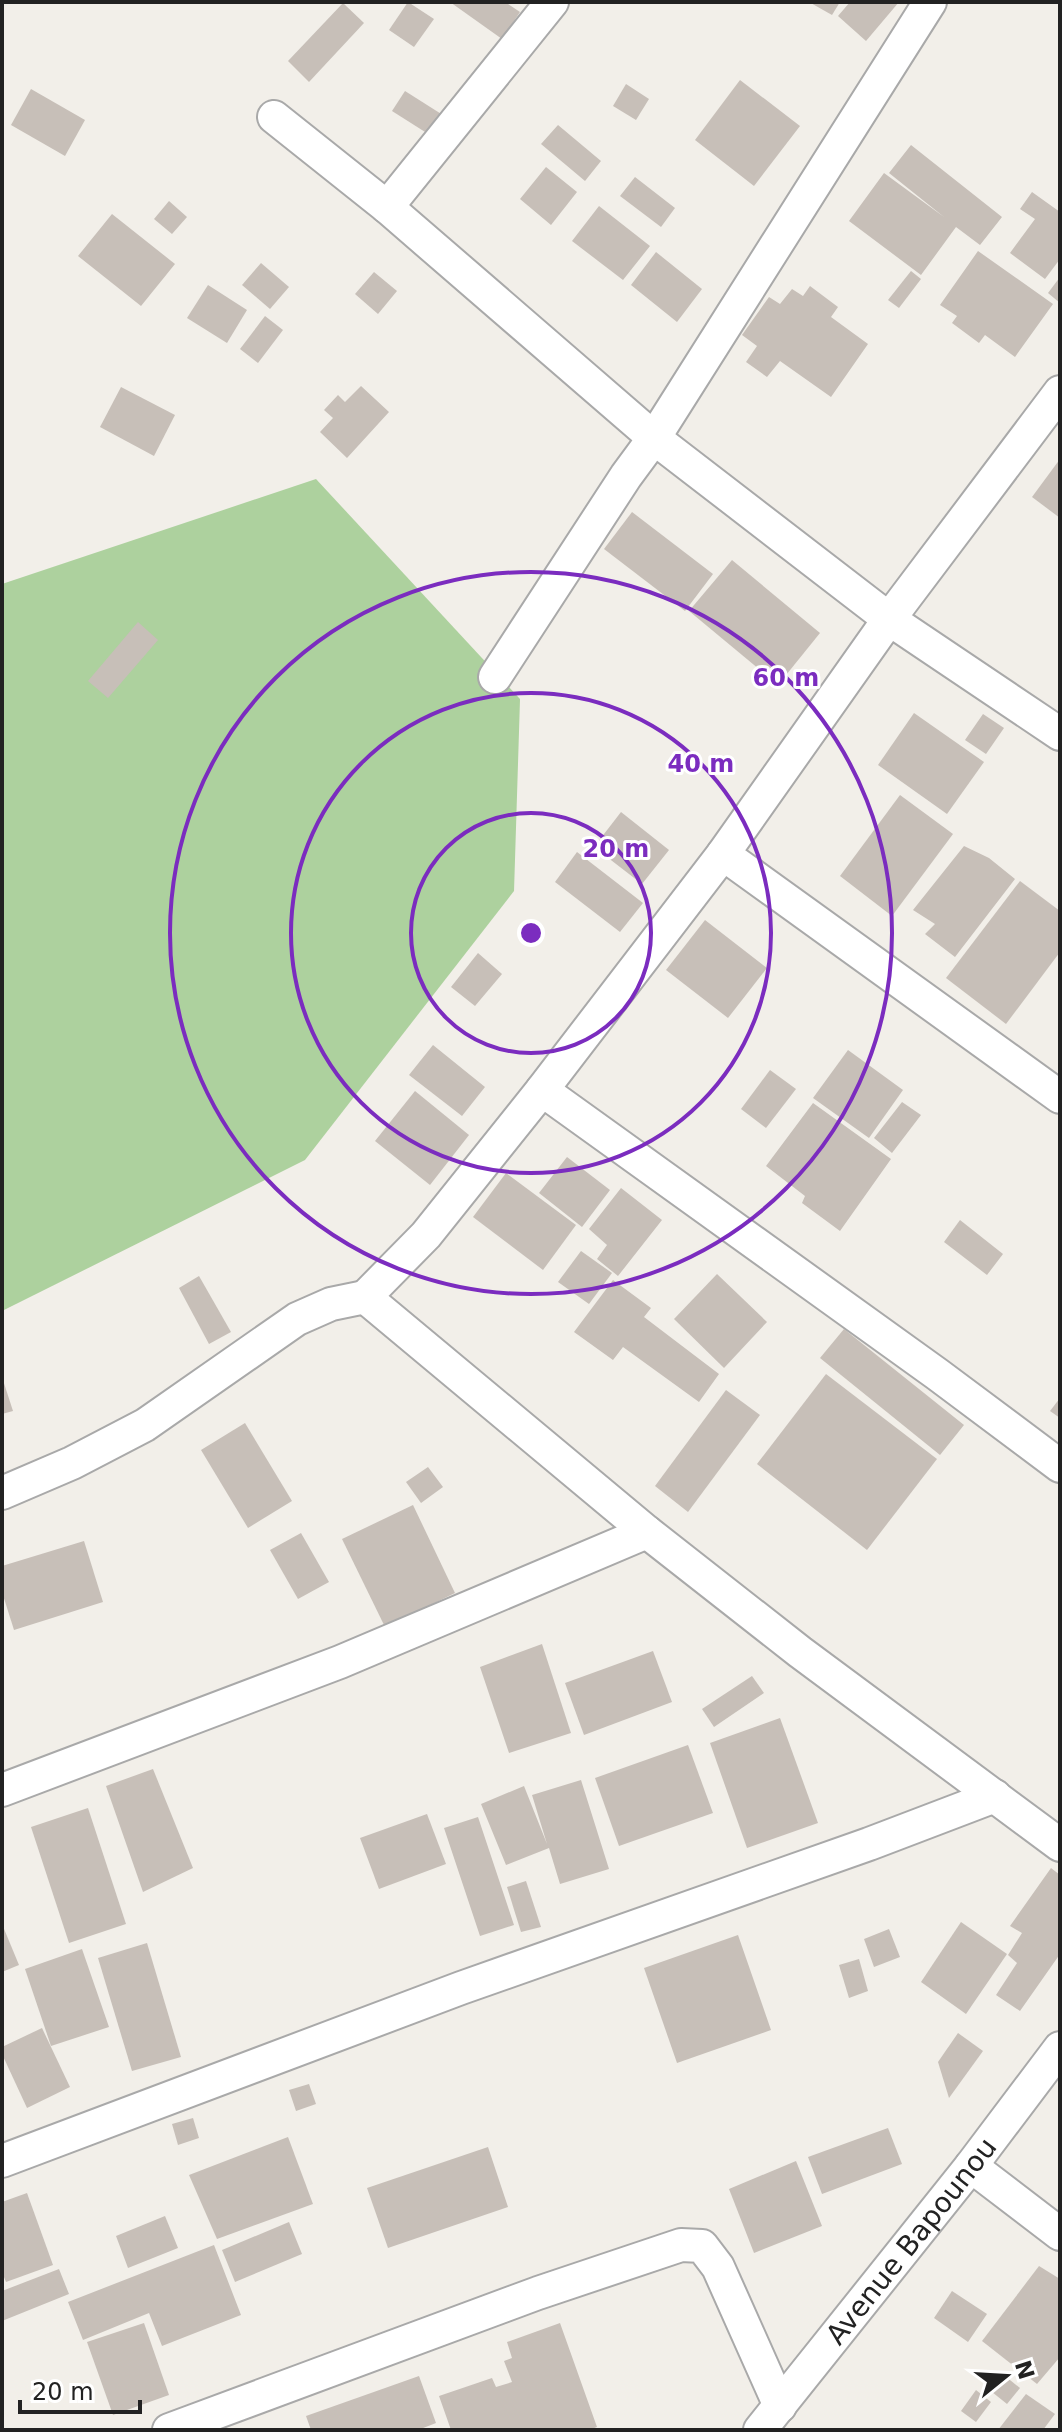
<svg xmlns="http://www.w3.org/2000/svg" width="1062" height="2432" viewBox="0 0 1062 2432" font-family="'DejaVu Sans',sans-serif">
<rect width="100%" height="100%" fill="#f2efe9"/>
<!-- forest -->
<path fill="#add19e" d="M 316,479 L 520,699 L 514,891 L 305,1160 L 2,1311 L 2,584 Z"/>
<!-- building -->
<g fill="#c7bfb8">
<path d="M 408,2 L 434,19 L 414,47 L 389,30 Z"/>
<path d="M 450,2 L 505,2 L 520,12 L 502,39 Z"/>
<path d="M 809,2 L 840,2 L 832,15 Z"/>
<path d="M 850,2 L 899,2 L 866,41 L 838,16 Z"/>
<path d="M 343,3 L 364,23 L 309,82 L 288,61 Z"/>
<path d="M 740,80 L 800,126 L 754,186 L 695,140 Z"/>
<path d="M 626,84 L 649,99 L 636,120 L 613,106 Z"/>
<path d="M 31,89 L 85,120 L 65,156 L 11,125 Z"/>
<path d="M 405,91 L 446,117 L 433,137 L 392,111 Z"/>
<path d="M 558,125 L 601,161 L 585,181 L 541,144 Z"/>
<path d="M 911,145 L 1002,217 L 980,245 L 956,227 L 921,275 L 849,221 L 884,173 L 944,217 L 889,173 Z"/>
<path d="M 546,167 L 577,192 L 551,225 L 520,199 Z"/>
<path d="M 635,177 L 675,208 L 661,227 L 620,196 Z"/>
<path d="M 1032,192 L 1060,212 L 1060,259 L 1045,279 L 1010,253 L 1035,219 L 1020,209 Z"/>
<path d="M 169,201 L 187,217 L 172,234 L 154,219 Z"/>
<path d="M 599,206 L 650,246 L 623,280 L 572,241 Z"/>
<path d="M 112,214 L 175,264 L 141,306 L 78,256 Z"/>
<path d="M 978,251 L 1053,304 L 1015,357 L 985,335 L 979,343 L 952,323 L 957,316 L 940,305 Z"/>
<path d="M 656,252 L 702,289 L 677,322 L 631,285 Z"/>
<path d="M 261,263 L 289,287 L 270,309 L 242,285 Z"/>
<path d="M 911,271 L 921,279 L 899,308 L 888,300 Z"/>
<path d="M 374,272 L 397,291 L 378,314 L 355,294 Z"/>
<path d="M 1060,277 L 1060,303 L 1048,293 Z"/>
<path d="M 208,285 L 247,310 L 227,343 L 187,318 Z"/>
<path d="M 810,286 L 838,307 L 831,317 L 868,344 L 831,397 L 780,361 L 767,377 L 746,362 L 757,346 L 742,335 L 769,297 L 780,304 L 792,289 L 803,296 Z"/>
<path d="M 265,316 L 283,330 L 258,363 L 240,349 Z"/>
<path d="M 361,386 L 389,412 L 347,458 L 320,432 L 333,418 L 324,410 L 338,395 L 345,402 Z"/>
<path d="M 121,387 L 175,415 L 154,456 L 100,427 Z"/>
<path d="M 1060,459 L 1060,518 L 1032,497 Z"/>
<path d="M 632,512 L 713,574 L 685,611 L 604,549 Z"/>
<path d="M 732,560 L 820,633 L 778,685 L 689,611 Z"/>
<path d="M 138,622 L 158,640 L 108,698 L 88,681 Z"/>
<path d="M 914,713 L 984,762 L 947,814 L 878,765 Z"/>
<path d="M 983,714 L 1004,728 L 986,754 L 965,740 Z"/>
<path d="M 900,795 L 953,834 L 892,916 L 840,876 Z"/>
<path d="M 621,812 L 669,850 L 642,884 L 594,847 Z"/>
<path d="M 964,846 L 989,858 L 1015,879 L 955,957 L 925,934 L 935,924 L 913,910 Z"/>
<path d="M 577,852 L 643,903 L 620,932 L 555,882 Z"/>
<path d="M 1020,881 L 1060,911 L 1060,952 L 1006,1024 L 946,978 Z"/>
<path d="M 705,920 L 767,968 L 728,1018 L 666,970 Z"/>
<path d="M 478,953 L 502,974 L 475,1006 L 451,987 Z"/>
<path d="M 433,1045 L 485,1087 L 462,1116 L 409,1075 Z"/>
<path d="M 848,1050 L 903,1090 L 869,1138 L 813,1098 Z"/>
<path d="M 770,1070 L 796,1089 L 766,1128 L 741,1109 Z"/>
<path d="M 415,1091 L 469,1135 L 430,1185 L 375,1141 Z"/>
<path d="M 902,1102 L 921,1115 L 892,1153 L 874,1138 Z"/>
<path d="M 813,1103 L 891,1159 L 840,1231 L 802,1203 L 805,1196 L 766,1166 Z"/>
<path d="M 567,1157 L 610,1190 L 582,1227 L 539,1193 Z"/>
<path d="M 506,1173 L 576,1225 L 543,1270 L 473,1217 Z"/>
<path d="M 621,1188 L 662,1220 L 618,1276 L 597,1259 L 607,1245 L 589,1229 Z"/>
<path d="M 960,1220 L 1003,1254 L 987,1275 L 944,1242 Z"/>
<path d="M 581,1251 L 612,1273 L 589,1304 L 558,1282 Z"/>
<path d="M 717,1274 L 767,1322 L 724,1368 L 674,1319 Z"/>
<path d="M 199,1276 L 231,1332 L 209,1344 L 179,1288 Z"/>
<path d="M 613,1280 L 651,1308 L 644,1317 L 719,1374 L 699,1402 L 623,1347 L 613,1360 L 574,1332 Z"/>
<path d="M 844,1329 L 964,1425 L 940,1455 L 820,1358 Z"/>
<path d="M 826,1374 L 937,1459 L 867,1550 L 757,1464 Z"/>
<path d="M 2,1377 L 13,1411 L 2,1414 Z"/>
<path d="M 726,1390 L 760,1415 L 688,1512 L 655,1486 Z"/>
<path d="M 1060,1398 L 1060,1418 L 1050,1411 Z"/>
<path d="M 245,1423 L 292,1501 L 248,1528 L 201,1450 Z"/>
<path d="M 428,1467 L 443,1487 L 421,1503 L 406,1482 Z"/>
<path d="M 413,1505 L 455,1593 L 385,1627 L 342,1539 Z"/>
<path d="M 301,1533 L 329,1582 L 298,1599 L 270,1550 Z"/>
<path d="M 84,1541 L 103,1602 L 14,1630 L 2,1592 L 2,1566 Z"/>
<path d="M 542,1644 L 571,1733 L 509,1753 L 480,1667 Z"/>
<path d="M 653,1651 L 672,1702 L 584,1735 L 565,1683 Z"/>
<path d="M 752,1676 L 764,1693 L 714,1727 L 702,1709 Z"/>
<path d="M 780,1718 L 818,1823 L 747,1848 L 710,1743 Z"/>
<path d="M 688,1745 L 713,1813 L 619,1846 L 595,1778 Z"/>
<path d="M 153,1769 L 193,1868 L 143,1892 L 106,1786 Z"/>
<path d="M 581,1780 L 609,1869 L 560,1884 L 549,1848 L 506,1865 L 481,1804 L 524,1786 L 547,1844 L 532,1795 Z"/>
<path d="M 88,1808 L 126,1924 L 69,1943 L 31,1827 Z"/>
<path d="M 427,1814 L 446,1864 L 379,1889 L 360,1838 Z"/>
<path d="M 478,1817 L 514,1925 L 480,1936 L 444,1828 Z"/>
<path d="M 1051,1868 L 1060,1875 L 1060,1954 L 1020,2011 L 996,1995 L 1017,1963 L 1008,1955 L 1022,1933 L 1010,1926 Z"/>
<path d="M 526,1881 L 541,1927 L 521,1932 L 507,1887 Z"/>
<path d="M 961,1922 L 1007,1954 L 966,2014 L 921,1982 Z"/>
<path d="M 2,1924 L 19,1965 L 2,1972 Z"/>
<path d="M 889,1929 L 900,1957 L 874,1967 L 864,1939 Z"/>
<path d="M 738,1935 L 771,2030 L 677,2063 L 644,1968 Z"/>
<path d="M 147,1943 L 181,2057 L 132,2071 L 98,1958 Z"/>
<path d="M 82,1949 L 109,2027 L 51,2046 L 25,1969 Z"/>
<path d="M 859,1959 L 868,1991 L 849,1998 L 839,1965 Z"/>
<path d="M 42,2028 L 70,2087 L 27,2108 L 2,2054 L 2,2047 Z"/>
<path d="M 958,2033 L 983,2051 L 949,2098 L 938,2062 Z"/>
<path d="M 309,2084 L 316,2104 L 296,2111 L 289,2090 Z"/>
<path d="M 193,2118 L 199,2138 L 178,2145 L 172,2124 Z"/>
<path d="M 888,2128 L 902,2164 L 822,2194 L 808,2157 Z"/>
<path d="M 288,2137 L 313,2204 L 217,2239 L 189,2175 Z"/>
<path d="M 488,2147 L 508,2207 L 388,2248 L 367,2188 Z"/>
<path d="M 796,2161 L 822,2226 L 754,2253 L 729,2189 Z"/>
<path d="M 27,2193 L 53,2265 L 6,2282 L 2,2272 L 2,2202 Z"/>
<path d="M 165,2216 L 178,2248 L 128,2268 L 116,2236 Z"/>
<path d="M 289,2222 L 302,2254 L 235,2282 L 222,2250 Z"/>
<path d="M 214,2245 L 241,2315 L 162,2346 L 149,2313 L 83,2340 L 68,2302 Z"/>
<path d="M 1039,2266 L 1060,2279 L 1060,2357 L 1037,2384 L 982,2341 Z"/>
<path d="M 59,2269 L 69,2294 L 2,2321 L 2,2291 Z"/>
<path d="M 952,2291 L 987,2314 L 968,2342 L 934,2318 Z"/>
<path d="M 144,2323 L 169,2395 L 113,2415 L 87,2342 Z"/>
<path d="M 560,2323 L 597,2427 L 589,2430 L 451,2430 L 439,2396 L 492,2378 L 496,2387 L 512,2382 L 504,2361 L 512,2358 L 507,2342 Z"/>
<path d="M 419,2376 L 436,2423 L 418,2430 L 311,2430 L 306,2416 Z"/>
<path d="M 1005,2376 L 1020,2388 L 1007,2404 L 992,2392 Z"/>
<path d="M 976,2390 L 991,2402 L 976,2422 L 961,2411 Z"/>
<path d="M 1026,2394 L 1055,2414 L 1043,2430 L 998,2430 Z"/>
</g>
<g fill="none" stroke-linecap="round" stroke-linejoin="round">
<defs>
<g id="minor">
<path d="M 274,117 L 387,207 L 654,438 L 889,619 L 1060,734"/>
<path d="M 387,207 L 552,2"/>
<path d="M 1060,392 L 889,619 L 723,854 L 1060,1097"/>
<path d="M 495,677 L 626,476 L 654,438 L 930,2"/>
<path d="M 723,854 L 542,1090 L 426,1235 L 365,1297 L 647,1532 L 800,1652 L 1060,1845"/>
<path d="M 542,1090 L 937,1374 L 1060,1466"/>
<path d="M 2,1493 L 72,1463 L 145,1425 L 297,1319 L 331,1304 L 365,1297"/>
<path d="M 2,1790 L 340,1662 L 647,1532"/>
<path d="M 2,2161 L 461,1988 L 869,1844 L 995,1796"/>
<path d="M 971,2166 L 1060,2234"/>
<path d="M 169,2430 L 538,2293 L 681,2245 L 702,2246 L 718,2267 L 780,2406"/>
<path id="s1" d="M 760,2430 L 971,2166 L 1060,2048"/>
</g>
</defs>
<!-- minor casing -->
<use href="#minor" stroke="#a9a9a9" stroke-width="36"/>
<!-- minor -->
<use href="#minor" stroke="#fff" stroke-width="32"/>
</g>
<!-- distance rings -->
<g fill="none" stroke="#7b2cbf" stroke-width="4">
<circle cx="531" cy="933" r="120"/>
<circle cx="531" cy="933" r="240"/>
<circle cx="531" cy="933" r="361"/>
</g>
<g text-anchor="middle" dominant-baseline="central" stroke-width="6" stroke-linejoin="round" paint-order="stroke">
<!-- street labels -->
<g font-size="28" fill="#222" stroke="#fff">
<text stroke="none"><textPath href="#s1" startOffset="242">Avenue Bapounou</textPath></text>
</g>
</g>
<circle cx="531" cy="933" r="12" fill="#7b2cbf" stroke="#fff" stroke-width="4"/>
<g font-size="24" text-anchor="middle" font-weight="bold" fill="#7b2cbf" stroke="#fff" stroke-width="6" stroke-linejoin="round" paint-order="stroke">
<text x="786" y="686">60 m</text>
<text x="701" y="772">40 m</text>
<text x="616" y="857">20 m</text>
</g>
<!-- border -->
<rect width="1062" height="2432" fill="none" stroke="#222222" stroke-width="8"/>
<!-- north arrow -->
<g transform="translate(1006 2376) rotate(72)" stroke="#ffffff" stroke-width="6" paint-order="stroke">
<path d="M0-6L14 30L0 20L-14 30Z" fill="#222222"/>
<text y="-12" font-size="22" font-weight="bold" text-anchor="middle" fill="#222222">N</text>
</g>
<!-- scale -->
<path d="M20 2400v12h120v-12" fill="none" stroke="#222222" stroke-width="4"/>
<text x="32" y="2400" font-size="24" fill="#222222" stroke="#ffffff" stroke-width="6" paint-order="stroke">20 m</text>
</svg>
